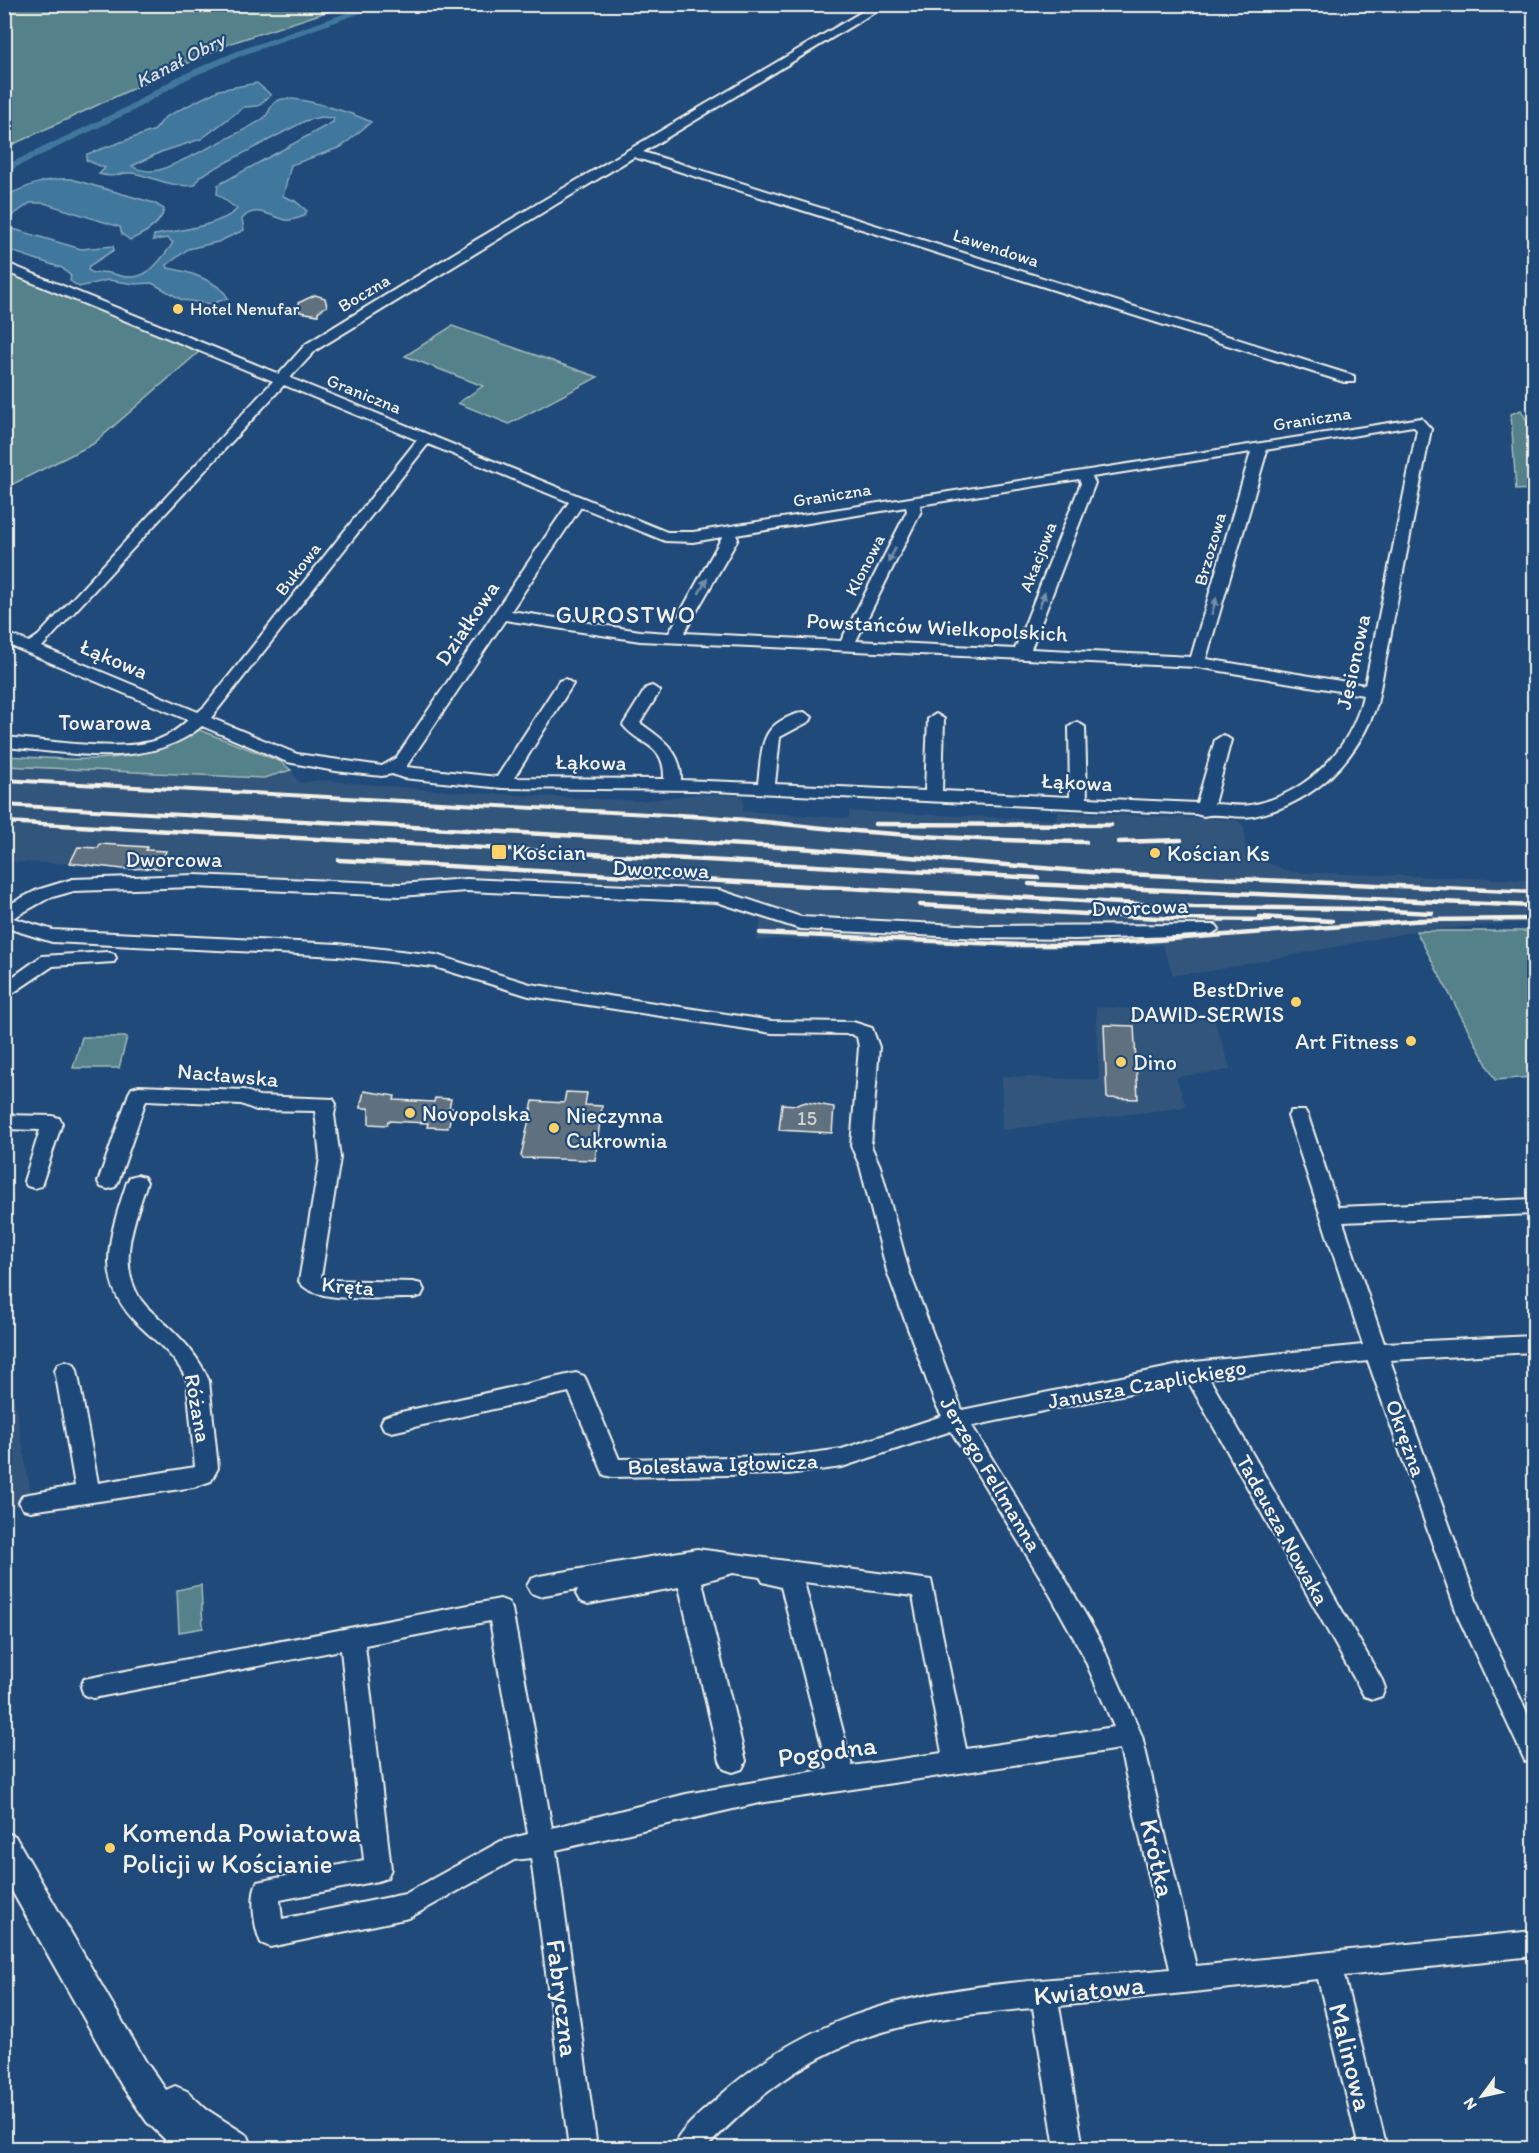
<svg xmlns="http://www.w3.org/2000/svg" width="1539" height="2153" viewBox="0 0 1539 2153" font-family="Itim,sans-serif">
<rect width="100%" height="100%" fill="#1f4a7a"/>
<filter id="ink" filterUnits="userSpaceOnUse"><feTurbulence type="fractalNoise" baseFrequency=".0167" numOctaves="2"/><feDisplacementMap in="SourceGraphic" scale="12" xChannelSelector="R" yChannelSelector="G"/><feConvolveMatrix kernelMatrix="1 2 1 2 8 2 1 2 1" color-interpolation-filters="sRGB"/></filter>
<g filter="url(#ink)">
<!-- built -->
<g fill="#32557c">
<path d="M 5,766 L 263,778 L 291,770 L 300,783 L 322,780 L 457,792 L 642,801 L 697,794 L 738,795 L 744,798 L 743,811 L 828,817 L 849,818 L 849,811 L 1056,820 L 1057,812 L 1237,820 L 1244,826 L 1246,854 L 1291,872 L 1534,880 L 1534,923 L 1509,923 L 1416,931 L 1206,972 L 1173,975 L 1162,945 L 1030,949 L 776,939 L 756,941 L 761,920 L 723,906 L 462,890 L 184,886 L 189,873 L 159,871 L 159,868 L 139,867 L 138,870 L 90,867 L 90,864 L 5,862 L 4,845 L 9,837 L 5,836 Z"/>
<path d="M 1096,1007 L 1212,1013 L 1231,1070 L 1176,1077 L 1186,1107 L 1002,1130 L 1002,1076 L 1099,1080 Z"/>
<path d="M 4,1339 L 31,1494 L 21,1505 L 5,1508 Z"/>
</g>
<!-- green -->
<g fill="#55818a" stroke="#a4b9b9" stroke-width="1.5">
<path d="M 4,5 L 5,4 L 348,5 L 231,43 L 5,148 Z"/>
<path d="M 5,271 L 200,351 L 93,444 L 5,488 Z"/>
<path d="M 452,326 L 598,377 L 509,424 L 458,403 L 483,386 L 405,356 Z"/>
<path d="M 1521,410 L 1534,434 L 1534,489 L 1516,490 L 1511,414 Z"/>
<path d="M 197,729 L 279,761 L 291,770 L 264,778 L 5,766 L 5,756 C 71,759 140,769 197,729 Z"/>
<path d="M 1534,931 L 1534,1077 L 1495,1080 L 1416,931 Z"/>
<path d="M 82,1037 L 127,1037 L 119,1068 L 73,1068 Z"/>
<path d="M 201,1585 L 203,1628 L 179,1632 L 177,1590 Z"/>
</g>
<!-- water -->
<path fill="#41779d" stroke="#89a8bb" stroke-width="1.5" d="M 257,83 L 271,95 L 258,106 L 244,107 L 201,139 L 161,152 L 132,166 C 139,171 151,172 159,170 C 171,167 257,125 265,117 C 271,111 269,104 279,100 C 295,94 355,114 371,122 L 341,147 L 291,165 L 283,196 L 295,201 L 307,211 L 304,216 C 298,218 291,221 285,220 C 271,216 254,204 242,219 L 244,230 L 218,242 L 188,249 L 167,265 L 168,268 C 187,271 219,281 228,298 L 211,304 L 182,300 L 152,283 L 135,284 L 108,280 L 79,287 L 70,281 L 71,276 L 62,268 L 5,249 L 5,196 C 25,187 48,177 71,179 L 154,203 L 164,209 C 161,225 144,234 130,240 L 122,234 L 120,227 L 44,203 L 30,203 L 8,219 L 8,226 L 13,229 L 81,249 L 113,246 L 114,250 L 89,266 L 88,270 L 93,273 C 104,271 110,273 121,276 C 147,282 159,262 173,243 L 168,238 L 153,240 L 154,235 C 176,231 223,225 237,209 L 217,194 L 218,185 L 333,122 L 334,118 L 320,117 L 305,121 L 200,176 L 195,185 C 173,189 153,176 131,173 C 118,172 118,179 99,174 L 105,168 L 86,160 L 87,154 L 155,130 L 165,117 L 219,90 Z"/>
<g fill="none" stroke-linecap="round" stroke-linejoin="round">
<!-- canal -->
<path fill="#41779d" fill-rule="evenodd" d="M 372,4 L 386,4 L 243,55 L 183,81 L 133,111 L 4,173 L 4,166 L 127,107 L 177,77 L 237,51 Z"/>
</g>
<!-- building -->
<g fill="#5e6f7f" stroke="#f4f1e8" stroke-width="1.5">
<path d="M 315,295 L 325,298 L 327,306 L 318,312 L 318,315 L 300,312 L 298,303 Z"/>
<path d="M 100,844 L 147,847 L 146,850 L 166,851 L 160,868 L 123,869 L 70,863 L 78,847 L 98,848 Z"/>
<path d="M 1104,1025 L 1134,1026 L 1138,1099 L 1107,1098 Z"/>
<path d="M 364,1091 L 395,1096 L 394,1100 L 434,1102 L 435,1098 L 451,1099 L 449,1108 L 453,1108 L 448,1128 L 427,1127 L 428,1123 L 388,1121 L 387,1125 L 369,1124 L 369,1108 L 360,1108 Z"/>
<path d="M 566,1092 L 587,1093 L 585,1105 L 602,1106 L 595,1160 L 523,1158 L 521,1156 L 533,1101 L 564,1103 Z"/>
<path d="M 806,1102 L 834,1107 L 832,1133 L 779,1130 L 782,1104 L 797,1105 Z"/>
</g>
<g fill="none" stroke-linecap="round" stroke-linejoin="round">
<defs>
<g id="minor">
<path d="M 875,4 L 888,4 L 643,152 L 1354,376 L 1354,382 L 1344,382 L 634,157 L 316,350 L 290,378 L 667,532 L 693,532 L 1421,418 L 1431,429 L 1377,704 C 1357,760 1314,804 1253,816 C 1237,819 1219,812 1203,816 L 1196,814 L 694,790 L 502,788 L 403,778 L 392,774 L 382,776 L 335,771 L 287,762 L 202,726 C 148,771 69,752 4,747 L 4,737 C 46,740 119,753 157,740 C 169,736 179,728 188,720 L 4,643 L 4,632 L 29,642 L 38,636 L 273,381 L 4,271 L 4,262 L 279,374 L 306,344 L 476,240 ZM 284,385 L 417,440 L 205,706 L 198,712 L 42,647 ZM 1413,426 L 1417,430 L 1365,685 L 1206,659 L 1266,454 L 1265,450 ZM 428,444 L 569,502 L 396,758 L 382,766 L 297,754 L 211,718 ZM 1251,452 L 1191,657 L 1031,649 L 1095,483 L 1092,477 ZM 1079,479 L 1081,483 L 1015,649 L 856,641 L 921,511 L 920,505 ZM 581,507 L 665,541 L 693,542 L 722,537 L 669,633 L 640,631 L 511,611 ZM 906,507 L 907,511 L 841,641 L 684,633 L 738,539 L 736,535 ZM 505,620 L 640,641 L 1197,667 L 1363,695 C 1352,749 1306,795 1251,805 C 1239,807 1225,804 1214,804 L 1231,740 L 1223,735 L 1215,740 L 1197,803 L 1087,798 L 1085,727 L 1077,722 L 1069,727 L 1070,797 L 942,791 L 944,719 L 936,714 L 928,719 L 925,791 L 775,784 L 780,737 L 810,721 L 812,717 L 804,712 C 759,723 763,744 758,783 L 681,780 C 682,751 661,738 640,723 L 660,691 L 652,686 L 646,688 L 623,725 C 640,747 665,742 664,779 L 514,778 L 573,684 L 565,679 L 559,681 L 497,777 L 406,767 Z"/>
<path d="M 194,875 L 400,884 L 467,879 L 719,890 L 801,917 L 979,926 L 1216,925 L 1219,929 L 1210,935 L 1075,939 L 979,938 L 800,929 L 717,902 L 467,891 L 400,896 L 194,887 L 74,891 L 49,898 L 13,918 L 53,930 L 338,944 L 436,955 L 530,984 L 772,1021 L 853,1022 L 872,1028 L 879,1047 L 871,1146 L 880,1166 L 909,1271 L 962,1410 L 1194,1362 L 1363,1345 L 1288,1116 L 1291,1111 L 1305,1111 L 1308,1116 L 1338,1207 L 1534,1199 L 1534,1214 L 1343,1222 L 1384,1343 L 1534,1336 L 1534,1352 L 1390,1360 L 1483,1619 L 1534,1727 L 1534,1764 L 1525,1761 L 1459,1619 L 1368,1361 L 1209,1378 L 1382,1680 L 1385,1688 L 1382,1696 L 1373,1699 L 1364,1696 L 1188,1381 L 972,1426 L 1058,1566 L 1101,1642 L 1142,1736 L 1196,1966 L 1534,1931 L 1534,1956 L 1344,1976 L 1387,2148 L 1359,2148 L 1318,1979 L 1059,2006 L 1083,2148 L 1055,2148 L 1033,2008 C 885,2021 812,2039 706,2148 L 673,2148 C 680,2128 705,2110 721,2095 C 851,1977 1006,1986 1170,1969 L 1120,1749 L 759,1803 L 556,1850 L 597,2148 L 569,2148 L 531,1858 L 514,1860 L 409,1918 L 270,1947 L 261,1943 C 254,1927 250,1898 257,1882 L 364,1860 L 341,1650 L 93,1698 L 84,1695 L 81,1687 L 84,1679 L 500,1599 L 508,1602 L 512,1609 L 552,1828 L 686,1794 L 828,1769 L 781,1587 L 763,1582 L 760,1577 L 733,1573 L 702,1582 L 746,1761 L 742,1769 L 733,1772 L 724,1769 L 720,1761 L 679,1587 L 588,1604 L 580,1601 L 576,1594 L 578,1589 L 539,1596 L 531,1593 L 527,1586 L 531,1579 L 539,1576 L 697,1549 L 931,1580 L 966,1749 L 1114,1727 L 1082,1653 L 1042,1580 L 951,1431 L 842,1467 L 788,1474 L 612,1477 L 604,1475 L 601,1468 L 569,1392 L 392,1432 L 384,1429 L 381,1423 L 384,1417 L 392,1414 L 576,1373 L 584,1376 L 587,1382 L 619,1459 L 788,1456 L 842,1449 L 942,1416 L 935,1403 L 887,1271 L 860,1166 L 851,1146 L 859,1047 L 857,1037 L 851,1034 L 772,1033 L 529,996 L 435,967 L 338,956 L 52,942 L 4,927 L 4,907 L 37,890 L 73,879 ZM 804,1582 L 913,1596 L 942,1753 L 852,1766 ZM 490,1621 L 528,1834 L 501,1841 L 405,1894 L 282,1919 L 280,1900 L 378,1881 L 387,1878 L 391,1869 L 365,1645 Z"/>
<path d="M 107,952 L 114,954 L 116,958 L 114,962 L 53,966 L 4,999 L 4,983 L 42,956 Z"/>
<path d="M 139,1086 L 244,1090 L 259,1096 L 333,1099 L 336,1104 L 334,1115 L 340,1158 L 321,1277 L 326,1280 L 413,1282 L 421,1284 L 424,1290 L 421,1296 L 413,1298 C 387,1297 312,1305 299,1281 L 320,1158 L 315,1111 L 256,1110 L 241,1104 L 146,1100 L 118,1182 L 115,1187 L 108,1189 L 101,1187 L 98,1182 L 129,1093 L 132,1088 Z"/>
<path d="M 4,1115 L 52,1116 L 59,1118 L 62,1123 L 41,1186 L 34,1188 L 27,1186 L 24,1181 L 40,1130 L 4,1129 Z"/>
<path d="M 137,1175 L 144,1177 L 147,1182 C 137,1215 119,1255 135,1289 C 141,1305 156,1315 168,1326 C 186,1343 200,1359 209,1381 L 218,1468 L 211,1481 L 194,1487 L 31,1511 L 23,1509 L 19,1502 L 23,1495 L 75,1486 L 55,1370 L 58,1364 L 66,1361 L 74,1364 L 77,1370 L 98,1483 L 195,1467 L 187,1381 C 178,1359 159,1344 142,1328 C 92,1283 109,1238 127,1182 L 130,1177 Z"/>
</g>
<path id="tertiary" d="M 4,1832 L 15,1836 L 146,2062 L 166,2090 L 175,2086 L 187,2091 L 206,2109 L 248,2136 L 253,2148 L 174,2148 L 147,2122 L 122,2086 L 4,1877 Z"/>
</defs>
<!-- minor casing -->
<use href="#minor" stroke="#f4f1e8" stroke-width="4"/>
<!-- tertiary casing -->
<use href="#tertiary" stroke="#f4f1e8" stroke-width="4"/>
<!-- minor -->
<use href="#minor" fill="#1f4a7a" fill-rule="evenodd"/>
<!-- tertiary -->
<use href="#tertiary" fill="#1f4a7a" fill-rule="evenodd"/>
<!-- rail-far1 -->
<g stroke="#f4f1e8" stroke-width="4">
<path d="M 4,780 L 706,817"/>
<path d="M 4,805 L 219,817"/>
</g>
<!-- rail -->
<g stroke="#f4f1e8" stroke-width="4.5">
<path d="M 191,815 L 800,848 L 1103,873 L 1534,892"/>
<path d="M 677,815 C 741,818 804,827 868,832 C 940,838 1013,841 1086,842"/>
<path d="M 4,822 L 1038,878"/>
<path d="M 875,824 L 1111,825"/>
<path d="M 1119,842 L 1181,840"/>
<path d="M 339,860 L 1193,907 L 1360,909"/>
<path d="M 1029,884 L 1534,906"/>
<path d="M 920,905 L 1177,919 L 1269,920"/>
<path d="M 1351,909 L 1432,913"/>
<path d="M 1260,917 L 1332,921"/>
<path d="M 1419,920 L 1534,919"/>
<path d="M 760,933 L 1021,945 L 1089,945 L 1426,920"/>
</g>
</g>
<!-- one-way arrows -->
<defs><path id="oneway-solid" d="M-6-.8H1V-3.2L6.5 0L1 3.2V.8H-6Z" transform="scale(1.5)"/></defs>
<g fill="#748da6">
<use href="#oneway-solid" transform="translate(892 555) rotate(117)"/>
<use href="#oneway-solid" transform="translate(703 586) rotate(-61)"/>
<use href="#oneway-solid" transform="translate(1042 600) rotate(-69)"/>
<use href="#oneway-solid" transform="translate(1214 606) rotate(-74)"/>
</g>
</g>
<!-- markers -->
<g fill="#ffd166" stroke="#1f4a7a" stroke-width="2">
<circle cx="178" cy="309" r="6"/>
<rect x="491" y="844" width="16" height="16" rx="3"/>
<circle cx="1155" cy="853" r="6"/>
<circle cx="1296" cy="1002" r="6"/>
<circle cx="1411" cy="1041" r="6"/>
<circle cx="1121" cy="1062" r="6"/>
<circle cx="410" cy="1113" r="6"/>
<circle cx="554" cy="1128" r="6"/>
<circle cx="110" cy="1848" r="6"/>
</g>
<g text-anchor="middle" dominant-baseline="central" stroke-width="4.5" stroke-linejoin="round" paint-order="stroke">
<!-- far-street labels -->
<g font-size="18" fill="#f4f1e8" stroke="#1f4a7a">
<text transform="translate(996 248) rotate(18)">Lawendowa</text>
<text transform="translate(364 293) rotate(-31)">Boczna</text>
<text transform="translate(364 394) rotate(22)">Graniczna</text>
<text transform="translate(1312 419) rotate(-9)">Graniczna</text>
<text transform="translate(832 495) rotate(-9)">Graniczna</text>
<text transform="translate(1210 549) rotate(-74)">Brzozowa</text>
<text transform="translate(1038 557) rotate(-69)">Akacjowa</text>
<text transform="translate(865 565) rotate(-63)">Klonowa</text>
<text transform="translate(298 569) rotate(-52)">Bukowa</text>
</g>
<!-- far-poi labels -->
<g font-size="18" fill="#f4f1e8" stroke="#1f4a7a" text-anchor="start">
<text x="190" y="309">Hotel Nenufar</text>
</g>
<!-- far-water labels -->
<g font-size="20" font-style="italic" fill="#d9dfdd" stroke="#1f4a7a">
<text transform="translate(180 60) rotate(-27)">Kanał Obry</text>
</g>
<!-- number labels -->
<g font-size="20" fill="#ced0ce">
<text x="807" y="1118">15</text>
</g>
<!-- street labels -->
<g font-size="22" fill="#f4f1e8" stroke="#1f4a7a">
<text transform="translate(467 623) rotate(-56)">Działkowa</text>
<text transform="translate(937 627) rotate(3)">Powstańców Wielkopolskich</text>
<text transform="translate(114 659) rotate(23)">Łąkowa</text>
<text transform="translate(1353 662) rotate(-78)">Jesionowa</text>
<text x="105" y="722">Towarowa</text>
<text transform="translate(591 762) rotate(1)">Łąkowa</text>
<text transform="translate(1077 782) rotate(3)">Łąkowa</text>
<text x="174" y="859">Dworcowa</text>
<text transform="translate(661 869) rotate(2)">Dworcowa</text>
<text transform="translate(1140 907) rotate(-2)">Dworcowa</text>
<text transform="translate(228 1075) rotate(5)">Nacławska</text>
<text transform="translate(348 1286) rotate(5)">Kręta</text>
<text transform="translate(1147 1384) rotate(-10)">Janusza Czaplickiego</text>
<text transform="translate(198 1408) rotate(80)">Różana</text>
<text transform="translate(1406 1438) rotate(70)">Okrężna</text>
<text transform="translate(723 1464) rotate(-2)">Bolesława Igłowicza</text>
<text transform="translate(991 1474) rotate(59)">Jerzego Fellmanna</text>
<text transform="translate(1283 1530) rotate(61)">Tadeusza Nowaka</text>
</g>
<!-- poi labels -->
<g font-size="22" fill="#f4f1e8" stroke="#1f4a7a" text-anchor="start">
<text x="512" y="852">Kościan</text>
<text x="1167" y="853">Kościan Ks</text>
<text x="1284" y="989" text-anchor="end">BestDrive<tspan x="1284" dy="25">DAWID-SERWIS</tspan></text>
<text x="1399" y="1041" text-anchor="end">Art Fitness</text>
<text x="1133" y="1062">Dino</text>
<text x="422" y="1113">Novopolska</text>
<text x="566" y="1115">Nieczynna<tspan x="566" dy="25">Cukrownia</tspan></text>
</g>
<!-- neighbourhood labels -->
<g font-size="24" letter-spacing="1.5" fill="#f4f1e8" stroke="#1f4a7a">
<text x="626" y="614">GUROSTWO</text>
</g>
<!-- near-street labels -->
<g font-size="27" fill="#f4f1e8" stroke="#1f4a7a">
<text transform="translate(827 1751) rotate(-8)">Pogodna</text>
<text transform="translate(1158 1858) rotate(77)">Krótka</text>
<text transform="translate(1089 1990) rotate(-6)">Kwiatowa</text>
<text transform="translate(563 1998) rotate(83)">Fabryczna</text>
<text transform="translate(1351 2057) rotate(76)">Malinowa</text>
</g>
<!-- near-poi labels -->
<g font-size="27" fill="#f4f1e8" stroke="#1f4a7a" text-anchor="start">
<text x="122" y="1832">Komenda Powiatowa<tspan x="122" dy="31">Policji w Kościanie</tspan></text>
</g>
</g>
<!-- margin -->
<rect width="1539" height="2153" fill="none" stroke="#1f4a7a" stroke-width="24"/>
<rect x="12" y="12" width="1515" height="2129" fill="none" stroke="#f4f1e8" stroke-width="2" filter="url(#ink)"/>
<!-- north arrow -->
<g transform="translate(1482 2096) rotate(237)" stroke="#1f4a7a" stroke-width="4.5" paint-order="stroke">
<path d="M0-4.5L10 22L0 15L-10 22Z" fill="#f4f1e8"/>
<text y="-9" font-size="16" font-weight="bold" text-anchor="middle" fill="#f4f1e8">N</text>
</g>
</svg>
